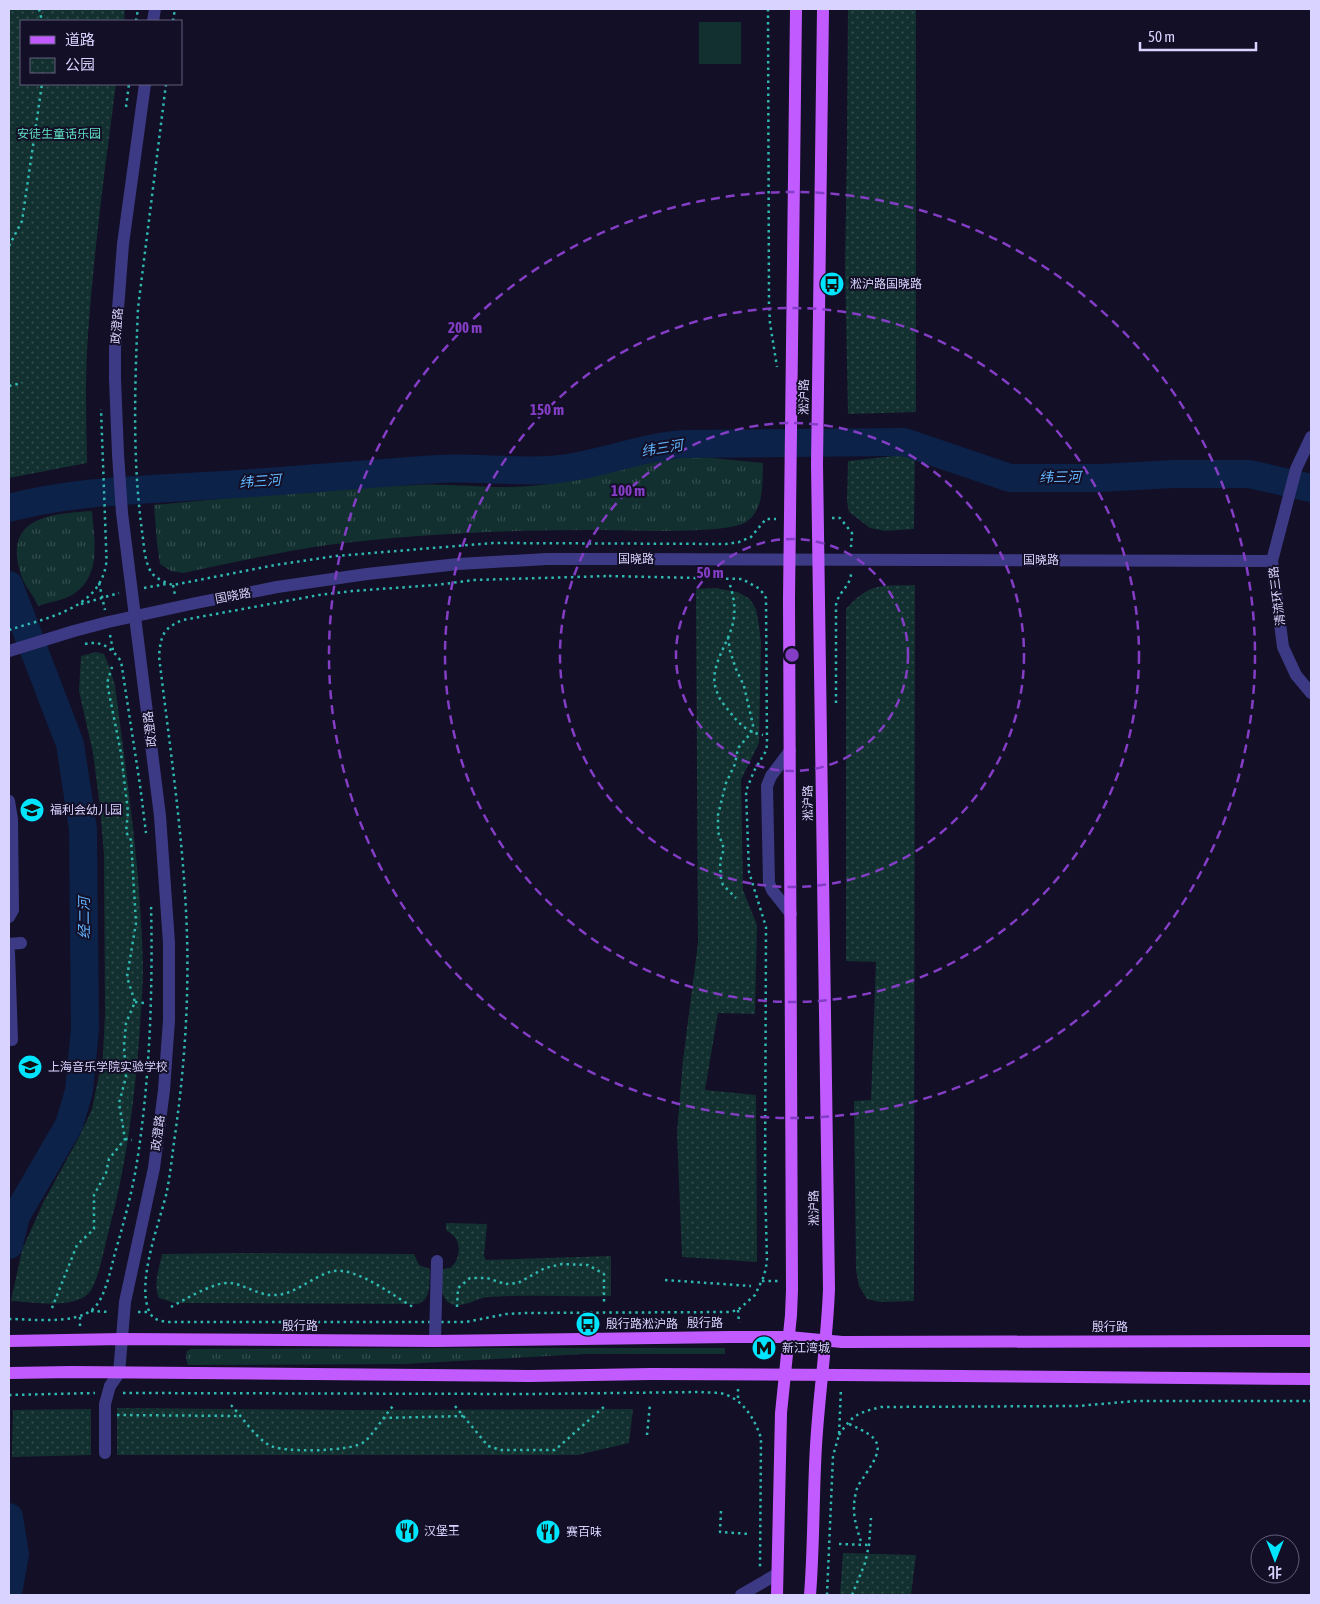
<svg xmlns="http://www.w3.org/2000/svg" width="1320" height="1604" viewBox="0 0 1320 1604" font-family="'Asap Condensed','Noto Sans SC',sans-serif">
<defs>
<pattern id="grass-tufts" width="24" height="20" patternUnits="userSpaceOnUse" patternTransform="scale(1.25)"><rect width="24" height="20" fill="#12302f"/><path d="M3 7l-1-3M5 7V3M7 7l1-3M15 17l-1-3M17 17v-4M19 17l1-3" fill="none" stroke="#344d4e"/></pattern>
<pattern id="park-dots" width="8" height="8" patternUnits="userSpaceOnUse" patternTransform="scale(1.25)"><rect width="8" height="8" fill="#12302f"/><path d="M2 2h.1M6 6h.1" fill="none" stroke="#344d4e" stroke-width="1.8" stroke-linecap="round"/></pattern>
</defs>
<rect width="100%" height="100%" fill="#130f26"/>
<!-- grass -->
<g fill="url(#grass-tufts)">
<path d="M 665,455 L 682,455 L 763,463 C 762,483 765,510 746,522 C 727,535 620,530 592,530 C 504,530 415,534 328,545 C 279,552 231,563 183,573 L 171,571 L 160,564 L 157,543 L 154,505 C 241,497 328,488 415,485 C 448,483 481,488 514,487 C 566,485 616,471 665,455 Z"/>
<path d="M 92,511 C 94,539 102,574 75,593 C 65,600 50,602 38,606 C 34,596 27,589 23,580 C 0,518 47,514 92,511 Z"/>
<path d="M 490,1348 L 725,1348 L 725,1354 L 585,1354 L 404,1364 L 188,1365 L 186,1359 L 187,1351 L 191,1349 Z"/>
</g>
<!-- park -->
<g fill="url(#park-dots)">
<path d="M 9,9 L 125,9 L 124,21 L 21,21 L 21,84 L 116,84 C 105,167 94,250 88,334 C 85,377 86,420 87,463 L 9,478 Z"/>
<path d="M 848,9 L 916,9 L 916,412 L 848,414 L 845,265 L 847,146 Z"/>
<path d="M 915,453 L 914,529 L 885,531 L 870,528 L 849,512 L 847,502 L 848,461 L 886,457 Z"/>
<path d="M 915,585 L 914,1301 L 880,1302 L 867,1299 L 859,1286 L 856,1270 L 854,1101 L 871,1100 L 876,962 L 846,961 L 846,609 C 870,582 881,586 915,585 Z"/>
<path d="M 715,588 L 738,592 L 750,599 L 756,609 L 759,625 L 761,642 L 759,743 L 741,780 L 743,890 L 757,925 L 755,1014 L 718,1013 L 705,1090 L 756,1095 L 757,1262 L 682,1257 L 677,1132 L 683,1060 L 698,943 L 696,589 Z"/>
<path d="M 96,652 L 104,654 L 109,666 L 115,685 C 127,778 141,873 143,967 C 143,987 141,1008 140,1028 C 135,1096 127,1163 109,1230 C 105,1244 98,1285 88,1294 C 72,1309 33,1302 11,1301 L 22,1250 L 43,1203 L 80,1135 L 92,1109 L 103,1055 L 105,1015 L 104,855 L 100,807 L 93,753 L 79,691 L 81,656 Z"/>
<path d="M 446,1223 L 487,1224 L 484,1256 L 486,1260 L 611,1256 L 611,1296 C 571,1297 529,1294 488,1297 C 477,1298 461,1309 451,1304 C 438,1297 442,1281 442,1269 C 444,1269 449,1268 450,1268 C 458,1263 461,1249 457,1241 C 455,1236 450,1233 446,1230 Z"/>
<path d="M 241,1253 L 414,1254 L 419,1265 L 430,1269 C 429,1282 432,1299 418,1304 L 175,1303 L 159,1298 C 153,1284 159,1269 162,1254 Z"/>
<path d="M 117,1408 L 350,1410 L 633,1409 L 629,1443 L 578,1455 L 117,1455 Z"/>
<path d="M 91,1409 L 91,1455 L 12,1457 L 13,1410 Z"/>
<path d="M 843,1553 L 916,1555 L 911,1595 L 840,1595 Z"/>
</g>
<!-- garden -->
<rect fill="#12302f" x="699" y="22" width="42" height="42"/>
<g fill="none" stroke-linecap="round" stroke-linejoin="round">
<!-- river -->
<g stroke="#0c2248" stroke-width="28">
<path d="M 9,508 C 74,491 137,490 204,486 C 282,482 360,474 438,469 C 474,467 511,472 548,470 C 595,467 638,447 685,444 L 904,442 L 1010,478 L 1100,478 L 1174,474 L 1249,474 L 1311,488"/>
<path d="M 9,585 L 70,744 L 83,829 L 85,1029 L 79,1091 L 69,1125 L 16,1216 L 9,1245"/>
<path d="M 9,1517 L 15,1554 L 9,1588"/>
</g>
<!-- path -->
<g stroke="#2fb8b0" stroke-width="2.5" stroke-dasharray="2.5 4" stroke-linecap="butt">
<path d="M 39,9 L 42,21"/>
<path d="M 768,9 L 769,306 L 770,323 L 777,367"/>
<path d="M 136,21 L 138,9"/>
<path d="M 173,21 L 175,9"/>
<path d="M 166,84 L 138,308 C 135,382 132,457 142,531 C 144,544 144,560 151,572 C 155,578 166,583 173,585 L 275,565 L 336,556 L 493,543 L 726,544 L 739,542 L 751,537 L 766,519 L 776,519"/>
<path d="M 126,107 L 129,84"/>
<path d="M 9,246 L 22,221 L 42,84"/>
<path d="M 9,386 L 22,383"/>
<path d="M 832,518 L 840,518 L 852,533 L 851,547"/>
<path d="M 609,576 L 742,579 L 760,589 L 766,598 L 767,745 L 766,751 L 754,771 L 746,791 L 749,872 L 766,927 L 765,1182 L 767,1262 L 764,1276 L 755,1295 L 738,1310 L 729,1312 L 526,1313 L 506,1314 L 466,1322 L 169,1322 C 162,1321 154,1321 150,1313 C 135,1284 160,1222 167,1191 C 170,1175 172,1158 174,1142 C 184,1074 189,1004 187,935 C 184,841 170,749 159,656 C 161,635 163,628 183,620 L 319,595 L 352,591 L 436,585 L 474,580 Z"/>
<path d="M 99,583 L 105,610"/>
<path d="M 173,585 L 175,595"/>
<path d="M 730,585 C 734,598 736,610 733,623 C 728,645 707,669 717,692 C 719,699 725,706 729,711 C 739,724 747,732 763,735"/>
<path d="M 144,588 L 166,584"/>
<path d="M 81,604 L 119,593"/>
<path d="M 9,630 C 45,618 98,610 106,565 C 107,558 106,552 106,545 L 101,409"/>
<path d="M 110,635 L 113,650"/>
<path d="M 728,637 L 730,651 L 736,669 L 744,686 L 753,725 L 751,733 L 738,748 L 735,764 L 726,783 L 718,815 L 718,832 L 724,849 L 720,861 L 721,879 L 723,885 L 736,898"/>
<path d="M 85,644 C 102,640 111,648 121,661 L 140,785 L 146,833"/>
<path d="M 836,703 L 836,605 C 838,592 851,586 851,573"/>
<path d="M 135,1002 L 145,1003"/>
<path d="M 125,1139 L 132,1140"/>
<path d="M 665,1280 L 751,1286"/>
<path d="M 762,1281 L 778,1281"/>
<path d="M 171,1307 C 186,1299 215,1281 231,1283 C 246,1285 259,1296 275,1295 C 290,1295 304,1284 316,1278 C 322,1275 328,1272 334,1271 C 358,1268 392,1295 413,1307"/>
<path d="M 457,1307 L 458,1288 L 470,1278 L 487,1278 L 505,1284 L 518,1283 L 545,1268 L 562,1264 L 588,1265 L 604,1274 L 604,1302"/>
<path d="M 52,1308 L 77,1245 L 94,1229 L 94,1195 L 106,1173 L 109,1159 L 125,1139 L 119,1103 L 126,1077 L 124,1046 L 126,1023 L 135,1002 L 127,977 L 136,923 L 131,840 L 126,832 L 128,812 L 121,753 L 107,683 L 113,664"/>
<path d="M 738,1310 L 739,1323"/>
<path d="M 91,1311 L 110,1312"/>
<path d="M 138,1312 L 149,1312"/>
<path d="M 80,1317 L 80,1328"/>
<path d="M 9,1319 C 33,1319 74,1325 93,1309 C 105,1299 111,1268 115,1253 C 123,1225 131,1197 136,1168 C 150,1082 153,990 151,903"/>
<path d="M 738,1389 L 738,1402"/>
<path d="M 123,1393 L 529,1394 L 701,1392 C 708,1393 717,1392 724,1394 C 744,1400 755,1420 761,1438 L 760,1569"/>
<path d="M 9,1395 L 95,1393"/>
<path d="M 231,1405 C 243,1418 254,1436 269,1445 C 281,1453 351,1452 364,1442 C 372,1436 385,1415 393,1406"/>
<path d="M 455,1406 L 488,1446 L 501,1450 L 555,1450 L 606,1405"/>
<path d="M 117,1415 L 241,1416"/>
<path d="M 383,1418 L 464,1416"/>
<path d="M 849,1424 C 881,1438 886,1445 865,1475 C 862,1480 857,1486 856,1492 C 851,1513 856,1525 862,1545"/>
<path d="M 647,1435 L 650,1404"/>
<path d="M 839,1435 C 853,1414 858,1413 881,1407 L 1078,1406 L 1135,1401 L 1311,1401"/>
<path d="M 721,1511 L 720,1532 L 750,1534"/>
<path d="M 839,1544 L 869,1545"/>
<path d="M 827,1595 L 833,1456 L 839,1435 L 841,1388"/>
<path d="M 852,1595 L 865,1563 L 869,1545 L 871,1518"/>
</g>
<!-- minor -->
<g stroke="#3d3a85" stroke-width="12">
<path d="M 153,21 L 155,9"/>
<path d="M 1311,437 L 1296,469 L 1272,561 L 1283,647 L 1296,675 L 1311,693"/>
<path d="M 9,651 L 74,631 L 108,622 L 196,603 L 277,587 L 367,574 L 458,564 L 547,559 L 615,559 L 1272,561"/>
<path d="M 790,751 L 771,776 L 767,786 L 769,883 L 772,890 L 791,914"/>
<path d="M 9,801 L 12,819 L 13,910 L 9,917"/>
<path d="M 9,944 L 21,943"/>
<path d="M 9,952 L 12,1040"/>
<path d="M 435,1341 L 437,1261"/>
<path d="M 105,1453 L 105,1404 L 110,1386 L 119,1373 L 125,1302 L 154,1168 L 164,1090 L 169,1020 L 169,943 L 160,816 L 122,513 L 118,454 L 115,379 L 115,348 L 123,244 L 145,84"/>
<path d="M 741,1595 L 777,1574"/>
</g>
<!-- major -->
<g stroke="#c25bff" stroke-width="12">
<path d="M 9,1341 L 122,1339 L 435,1341 L 730,1337 L 789,1337 L 842,1342 L 1311,1341"/>
<path d="M 9,1373 L 72,1372 L 529,1376 L 652,1374 L 841,1375 L 1311,1379"/>
<path d="M 777,1595 L 781,1413 L 791,1315 L 792,1290 L 789,599 L 796,9"/>
<path d="M 810,1595 C 814,1545 813,1496 816,1446 C 819,1393 827,1342 829,1289 L 817,464 L 823,9"/>
</g>
</g>
<!-- distance rings -->
<g fill="none" stroke="#843dc5" stroke-width="2.5" stroke-dasharray="9 6">
<circle cx="792" cy="655" r="116"/>
<circle cx="792" cy="655" r="232"/>
<circle cx="792" cy="655" r="347"/>
<circle cx="792" cy="655" r="463"/>
</g>
<!-- icons -->
<defs>
<symbol id="bus-disc" viewBox="-11 -11 22 22"><circle r="9.5" fill="#00e5ff" stroke="#130f26"/><path d="M-5-6H5V4H4V6H2V4H-2V6H-4V4H-5ZM-3.5-4V0h7V-4ZM-3.5 1.2v1.5H-2V1.2ZM2 1.2v1.5H3.5V1.2Z" fill="#111"/></symbol>
<symbol id="school-disc" viewBox="-11 -11 22 22"><circle r="9.5" fill="#00e5ff" stroke="#130f26"/><path d="M0-5L7-2L0 1L-7-2ZM-4 1L0 2.5L4 1V4Q0 6-4 4Z" fill="#111"/></symbol>
<symbol id="metro-disc" viewBox="-11 -11 22 22"><circle r="9.5" fill="#00e5ff" stroke="#130f26"/><path d="M-5.5 5V-5H-3L0 0L3-5H5.5V5H3V-.5L0 4L-3-.5V5Z" fill="#111"/></symbol>
<symbol id="restaurant-disc" viewBox="-11 -11 22 22"><circle r="9.5" fill="#00e5ff" stroke="#130f26"/><path d="M-5-6h1v4h1v-4h1v4h1v-4h1v5L-1.5 .5V6h-2V.5L-5-1ZM5-6V6H3V1.5H1.5Q1.5-4 5-6Z" fill="#111"/></symbol>
</defs>
<g fill-rule="evenodd">
<use href="#bus-disc" x="818" y="270" width="28" height="28"/>
<use href="#school-disc" x="18" y="796" width="28" height="28"/>
<use href="#school-disc" x="16" y="1053" width="28" height="28"/>
<use href="#bus-disc" x="574" y="1310" width="28" height="28"/>
<use href="#metro-disc" x="750" y="1334" width="28" height="28"/>
<use href="#restaurant-disc" x="393" y="1517" width="28" height="28"/>
<use href="#restaurant-disc" x="534" y="1518" width="28" height="28"/>
</g>
<g text-anchor="middle" dominant-baseline="central" stroke-width="4" stroke-linejoin="round" paint-order="stroke">
<!-- park labels -->
<g font-size="12" fill="#5fe0c0" stroke="#130f26">
<text x="59" y="134">安徒生童话乐园</text>
</g>
<!-- poi labels -->
<g font-size="12" fill="#d9d4ff" stroke="#130f26" text-anchor="start">
<text x="850" y="284">淞沪路国晓路</text>
<text x="50" y="810">福利会幼儿园</text>
<text x="48" y="1067">上海音乐学院实验学校</text>
<text x="606" y="1324">殷行路淞沪路</text>
<text x="782" y="1348">新江湾城</text>
<text x="424" y="1531">汉堡王</text>
<text x="566" y="1532">赛百味</text>
</g>
<!-- street labels -->
<g font-size="12" fill="#d9d4ff" stroke="#130f26">
<text transform="translate(117 326) rotate(-86)">政澄路</text>
<text transform="translate(804 397) rotate(-89)">淞沪路</text>
<text x="636" y="559">国晓路</text>
<text x="1041" y="560">国晓路</text>
<text transform="translate(233 596) rotate(-11)">国晓路</text>
<text transform="translate(1277 596) rotate(-97)">清流环三路</text>
<text transform="translate(150 729) rotate(-97)">政澄路</text>
<text transform="translate(808 803) rotate(-91)">淞沪路</text>
<text transform="translate(158 1133) rotate(-83)">政澄路</text>
<text transform="translate(814 1208) rotate(-91)">淞沪路</text>
<text x="705" y="1323">殷行路</text>
<text x="300" y="1326">殷行路</text>
<text x="1110" y="1327">殷行路</text>
</g>
<!-- water labels -->
<g font-size="14" font-style="italic" fill="#62b6ff" stroke="#130f26">
<text transform="translate(662 448) rotate(-9)">纬三河</text>
<text transform="translate(1060 477) rotate(-1)">纬三河</text>
<text transform="translate(260 481) rotate(-4)">纬三河</text>
<text transform="translate(84 918) rotate(-90)">经二河</text>
</g>
</g>
<circle cx="792" cy="655" r="8" fill="#843dc5" stroke="#130f26" stroke-width="2.5"/>
<g font-size="15" text-anchor="middle" font-weight="bold" fill="#843dc5" stroke="#130f26" stroke-width="4" stroke-linejoin="round" paint-order="stroke">
<text x="465" y="333">200 m</text>
<text x="547" y="415">150 m</text>
<text x="628" y="496">100 m</text>
<text x="710" y="578">50 m</text>
</g>
<!-- border -->
<rect width="1320" height="1604" fill="none" stroke="#d9d4ff" stroke-width="20"/>
<!-- legend -->
<rect x="20" y="20" width="162" height="65" fill="#130f26" stroke="#625e7d"/>
<rect x="30" y="36" width="25" height="8" fill="#c25bff" stroke="#625e7d"/>
<text x="65" y="45" font-size="15" fill="#d9d4ff">道路</text>
<rect x="30" y="58" width="25" height="15" fill="url(#park-dots)" stroke="#625e7d"/>
<text x="65" y="70" font-size="15" fill="#d9d4ff">公园</text>
<!-- north arrow -->
<g transform="translate(1275 1559) rotate(180)"><circle r="24" fill="#130f26" stroke="#625e7d"/>
<path d="M0-4L9 19L0 12L-9 19Z" fill="#00e5ff"/>
<text y="-8" font-size="14" font-weight="bold" text-anchor="middle" fill="#d9d4ff">北</text>
</g>
<!-- scale -->
<path d="M1140 42v8h116v-8" fill="none" stroke="#d9d4ff" stroke-width="2.5"/>
<text x="1148" y="42" font-size="15" fill="#d9d4ff" stroke="#130f26" stroke-width="4" paint-order="stroke">50 m</text>
</svg>
